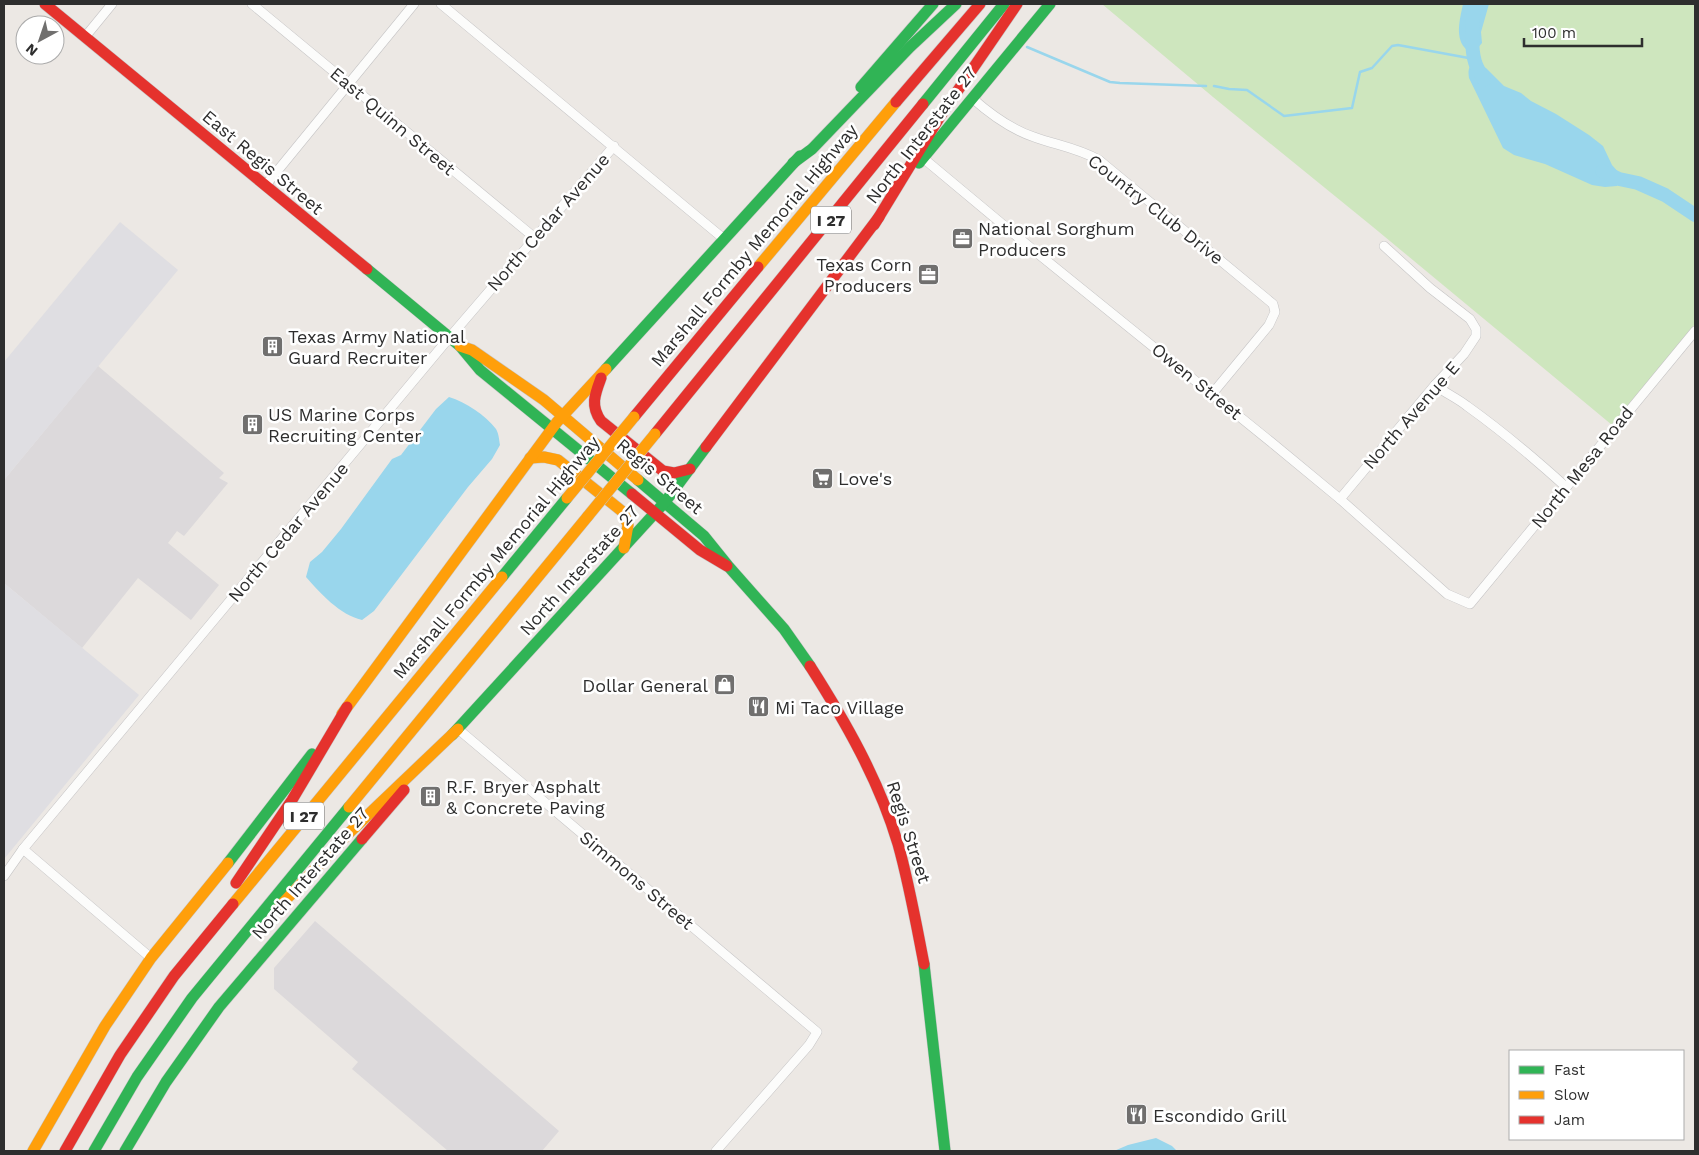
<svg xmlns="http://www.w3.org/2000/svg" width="1699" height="1155" viewBox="0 0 1699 1155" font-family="'Work Sans',sans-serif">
<rect width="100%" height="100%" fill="#ece8e4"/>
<!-- industrial -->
<g fill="#dcd9db">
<path d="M 98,366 L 224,473 L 219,478 L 228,483 L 184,536 L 177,531 L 168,543 L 219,585 L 191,620 L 138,578 L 82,648 L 4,583 L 4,480 Z"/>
<path d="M 315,921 L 559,1131 L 542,1151 L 448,1151 L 352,1069 L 358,1062 L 274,989 L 274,968 Z"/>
</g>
<!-- airport -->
<g fill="#dfdee2">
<path d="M 120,222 L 178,270 L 4,480 L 4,362 Z"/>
<path d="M 4,583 L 139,695 L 4,859 Z"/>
</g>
<!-- green -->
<path fill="#cee6be" d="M 1102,4 L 1695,4 L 1695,324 L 1612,425 L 1373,227 L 1213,97 Z"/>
<!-- water -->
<g fill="#99d6ec">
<path d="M 1463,4 L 1489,4 L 1481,32 L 1482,43 L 1475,51 L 1467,50 C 1454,39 1460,19 1463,4 Z"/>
<path d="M 1475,63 L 1486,68 L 1504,86 L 1521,93 L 1531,101 L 1556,114 L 1589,135 L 1603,146 L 1612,165 L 1620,174 L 1617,186 L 1605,187 L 1592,185 L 1545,164 L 1514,155 L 1503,148 L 1469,78 C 1468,71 1468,66 1475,63 Z"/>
<path d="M 449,397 C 466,402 485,415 496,429 C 499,434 499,440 500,445 L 492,459 L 468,487 L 374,611 L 362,620 C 340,615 320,593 306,577 L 310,562 L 322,552 L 341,529 L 392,459 L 401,455 L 436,409 Z"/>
<path d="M 1156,1138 L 1172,1146 L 1177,1151 L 1114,1151 L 1128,1145 Z"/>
</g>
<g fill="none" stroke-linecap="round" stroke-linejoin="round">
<!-- stream -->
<g stroke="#99d6ec" stroke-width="2.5">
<path d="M 1027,47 L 1110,82 L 1120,83 L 1206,86"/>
<path d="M 1214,86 L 1229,89 L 1247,90 L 1284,116 L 1352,108 L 1360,72 L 1372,68 L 1392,46 L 1398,45 L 1474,59"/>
</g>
<!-- river -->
<g stroke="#99d6ec" stroke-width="14">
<path d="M 1476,4 C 1471,16 1471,50 1475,62 C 1477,69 1481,74 1484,80"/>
<path d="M 1602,171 L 1619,179 L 1638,183 L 1665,195 L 1695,215"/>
</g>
<defs>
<g id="street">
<path d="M 252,4 L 535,238"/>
<path d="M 441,4 L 724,239"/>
<path d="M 85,37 L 112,4"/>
<path d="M 972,98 C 990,114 1010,129 1034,137 C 1056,145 1078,148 1099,160 L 1273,304 L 1275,312 L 1269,325 L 1212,394"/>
<path d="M 923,158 L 1031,248 L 1271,442 L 1340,499 L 1447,594 L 1470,604 L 1695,331"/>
<path d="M 265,186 L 414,4"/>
<path d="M 1435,385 C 1445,393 1457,398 1467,406 C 1502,431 1534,458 1566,487"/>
<path d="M 1340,499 L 1435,385 L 1464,354 L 1476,336 L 1476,329 L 1470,319 L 1430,288 L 1384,246"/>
<path d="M 458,729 L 817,1032 L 809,1045 L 716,1151"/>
<path d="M 23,849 L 151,958"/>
<path d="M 4,876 L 23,849 L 449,338 L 614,146"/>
</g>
<g id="fast">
<path d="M 861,87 L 933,4"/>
<path d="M 923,104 L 1004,4"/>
<path d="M 793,163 L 812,149 L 910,47 L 956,4"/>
<path d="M 919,163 L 1050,4"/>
<path d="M 367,269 L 460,346 L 480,370 L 632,494"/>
<path d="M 606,369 L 800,156"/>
<path d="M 638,480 L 704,536 L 729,567 L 784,629 L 810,666"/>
<path d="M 502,577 L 567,498"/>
<path d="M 452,735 L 665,502 L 706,447"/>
<path d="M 228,863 L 312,754"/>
<path d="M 924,964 L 945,1151"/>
<path d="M 94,1151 L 137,1077 L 192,998 L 349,807"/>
<path d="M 125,1151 L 166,1082 L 219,1007 L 362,839"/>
</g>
<g id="slow">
<path d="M 758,267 L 896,102"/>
<path d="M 460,346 L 472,350 L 544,400 L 638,480"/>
<path d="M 530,458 L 544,457 L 558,460 L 623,512 L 628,525 L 624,548"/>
<path d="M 342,714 L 557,422 L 606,369"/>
<path d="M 349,807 L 588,516"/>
<path d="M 233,904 L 502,577"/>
<path d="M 280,906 L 349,833 L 458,729"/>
<path d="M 33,1151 L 105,1026 L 151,958 L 228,863"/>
</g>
<g id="jam">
<path d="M 45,4 L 367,269"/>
<path d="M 896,102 L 980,4"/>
<path d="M 874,225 L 941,115 L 1017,4"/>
<path d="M 601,378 C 595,394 590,406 601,421 L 663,471 L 674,473 L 690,469"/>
<path d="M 634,417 L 758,267"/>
<path d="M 655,434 L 923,104"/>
<path d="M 706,447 L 879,217"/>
<path d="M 632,494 L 700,550 L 727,566"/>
<path d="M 810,666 C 845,721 879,780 898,844 C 909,883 916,923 924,964"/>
<path d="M 362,839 L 404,790"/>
<path d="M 236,883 L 292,800 L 347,707"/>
<path d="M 65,1151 L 120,1055 L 174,976 L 233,904"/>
</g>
</defs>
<!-- street casing -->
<use href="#street" stroke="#c5c4c5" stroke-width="10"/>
<!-- fast casing -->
<use href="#fast" stroke="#c5c4c5" stroke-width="12"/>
<!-- slow casing -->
<use href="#slow" stroke="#c5c4c5" stroke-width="12"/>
<!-- jam casing -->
<use href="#jam" stroke="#c5c4c5" stroke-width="12"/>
<!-- street -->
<use href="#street" stroke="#fcfcfb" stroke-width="9"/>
<!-- fast -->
<use href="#fast" stroke="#30b455" stroke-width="11"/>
<!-- slow -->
<use href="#slow" stroke="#ff9f0a" stroke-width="11"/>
<!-- jam -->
<use href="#jam" stroke="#e5322d" stroke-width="11"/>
<defs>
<g id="slow-bridge">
<path d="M 567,498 L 634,417"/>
<path d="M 588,516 L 655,434"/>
</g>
</defs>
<!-- slow-bridge casing -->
<use href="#slow-bridge" stroke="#c6c5c4" stroke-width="12" stroke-linecap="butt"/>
<!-- slow-bridge -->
<use href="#slow-bridge" stroke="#ff9f0a" stroke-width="11"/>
</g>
<!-- icons -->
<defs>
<symbol id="office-square" viewBox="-11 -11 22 22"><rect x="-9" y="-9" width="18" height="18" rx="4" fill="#706f6e" stroke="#fff"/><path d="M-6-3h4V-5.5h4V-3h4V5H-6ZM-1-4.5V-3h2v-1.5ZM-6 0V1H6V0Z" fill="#fff"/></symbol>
<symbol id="building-square" viewBox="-11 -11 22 22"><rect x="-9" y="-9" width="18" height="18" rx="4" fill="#706f6e" stroke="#fff"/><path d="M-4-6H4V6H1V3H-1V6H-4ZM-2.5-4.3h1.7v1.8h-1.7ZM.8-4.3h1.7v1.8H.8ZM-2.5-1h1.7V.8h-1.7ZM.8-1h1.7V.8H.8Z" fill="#fff"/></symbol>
<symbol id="supermarket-square" viewBox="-11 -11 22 22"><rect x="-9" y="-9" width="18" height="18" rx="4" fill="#706f6e" stroke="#fff"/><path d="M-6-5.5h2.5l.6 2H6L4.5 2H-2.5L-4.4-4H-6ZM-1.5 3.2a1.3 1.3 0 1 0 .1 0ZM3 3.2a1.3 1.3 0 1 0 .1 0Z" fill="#fff"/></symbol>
<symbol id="shop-square" viewBox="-11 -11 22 22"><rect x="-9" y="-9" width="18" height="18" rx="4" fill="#706f6e" stroke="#fff"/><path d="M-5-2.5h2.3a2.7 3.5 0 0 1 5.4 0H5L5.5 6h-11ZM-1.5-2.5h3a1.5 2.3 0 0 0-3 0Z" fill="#fff"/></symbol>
<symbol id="restaurant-square" viewBox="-11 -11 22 22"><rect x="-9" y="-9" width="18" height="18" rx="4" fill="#706f6e" stroke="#fff"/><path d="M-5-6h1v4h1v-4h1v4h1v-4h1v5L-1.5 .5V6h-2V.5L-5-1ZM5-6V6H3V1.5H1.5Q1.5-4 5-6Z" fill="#fff"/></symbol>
</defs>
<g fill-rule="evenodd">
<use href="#office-square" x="950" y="226" width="25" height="25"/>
<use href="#office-square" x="916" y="262" width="25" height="25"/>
<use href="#building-square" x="260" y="334" width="25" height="25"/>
<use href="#building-square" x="240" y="412" width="25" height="25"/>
<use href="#supermarket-square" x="810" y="466" width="25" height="25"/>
<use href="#shop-square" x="712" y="672" width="25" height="25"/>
<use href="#restaurant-square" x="746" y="694" width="25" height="25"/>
<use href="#building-square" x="418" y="784" width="25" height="25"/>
<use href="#restaurant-square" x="1124" y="1102" width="25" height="25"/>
</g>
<g text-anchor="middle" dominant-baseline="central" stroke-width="5" stroke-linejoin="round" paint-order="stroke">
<!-- shield labels -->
<g fill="#fff" stroke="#6d6d6d" stroke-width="1">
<rect x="811" y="206.5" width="40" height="27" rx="4"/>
<rect x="284" y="802.5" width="40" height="27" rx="4"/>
</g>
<g font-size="16" font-weight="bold" fill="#2e2e2e">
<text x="831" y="220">I 27</text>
<text x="304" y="816">I 27</text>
</g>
<!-- street labels -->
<g font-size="18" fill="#2e2e2e" stroke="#fff">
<text transform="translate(393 121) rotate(40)">East Quinn Street</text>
<text transform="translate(921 135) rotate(-52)">North Interstate 27</text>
<text transform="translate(263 162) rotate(40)">East Regis Street</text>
<text transform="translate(1156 209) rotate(38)">Country Club Drive</text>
<text transform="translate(548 222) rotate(-49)">North Cedar Avenue</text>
<text transform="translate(754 245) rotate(-50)">Marshall Formby Memorial Highway</text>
<text transform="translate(1197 381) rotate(39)">Owen Street</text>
<text transform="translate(1411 415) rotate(-49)">North Avenue E</text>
<text transform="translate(1582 467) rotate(-51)">North Mesa Road</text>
<text transform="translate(660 476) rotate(40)">Regis Street</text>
<text transform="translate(288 532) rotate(-50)">North Cedar Avenue</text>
<text transform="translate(496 557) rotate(-50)">Marshall Formby Memorial Highway</text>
<text transform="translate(579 570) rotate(-48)">North Interstate 27</text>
<text transform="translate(909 832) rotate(72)">Regis Street</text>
<text transform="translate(310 873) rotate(-49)">North Interstate 27</text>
<text transform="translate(637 880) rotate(40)">Simmons Street</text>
</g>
<!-- poi labels -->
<g font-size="18" fill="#2e2e2e" stroke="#fff" text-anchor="start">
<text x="978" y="228">National Sorghum<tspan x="978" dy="21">Producers</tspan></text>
<text x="912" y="264" text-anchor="end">Texas Corn<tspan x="912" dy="21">Producers</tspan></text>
<text x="288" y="336">Texas Army National<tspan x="288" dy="21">Guard Recruiter</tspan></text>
<text x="268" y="414">US Marine Corps<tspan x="268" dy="21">Recruiting Center</tspan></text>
<text x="838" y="478">Love's</text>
<text x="708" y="685" text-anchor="end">Dollar General</text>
<text x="775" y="707">Mi Taco Village</text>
<text x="446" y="786">R.F. Bryer Asphalt<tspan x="446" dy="21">&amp; Concrete Paving</tspan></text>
<text x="1153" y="1115">Escondido Grill</text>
</g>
</g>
<!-- border -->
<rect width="1699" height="1155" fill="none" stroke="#2e2e2e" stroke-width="10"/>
<!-- legend -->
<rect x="1509" y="1050" width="175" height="90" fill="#ffffff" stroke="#ababab"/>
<rect x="1519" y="1066" width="25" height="8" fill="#30b455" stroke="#ababab"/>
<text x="1554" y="1075" font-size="15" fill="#2e2e2e">Fast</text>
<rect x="1519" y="1091" width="25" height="8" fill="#ff9f0a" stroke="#ababab"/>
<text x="1554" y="1100" font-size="15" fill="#2e2e2e">Slow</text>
<rect x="1519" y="1116" width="25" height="8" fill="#e5322d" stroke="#ababab"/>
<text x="1554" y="1125" font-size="15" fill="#2e2e2e">Jam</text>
<!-- north arrow -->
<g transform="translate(40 40) rotate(220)"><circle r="24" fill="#ffffff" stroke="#ababab"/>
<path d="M0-4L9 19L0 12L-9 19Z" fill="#706f6e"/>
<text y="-8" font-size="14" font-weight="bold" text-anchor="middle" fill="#2e2e2e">N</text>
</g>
<!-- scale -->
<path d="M1524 38v8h118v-8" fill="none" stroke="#2e2e2e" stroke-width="2.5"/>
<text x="1532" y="38" font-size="15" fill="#2e2e2e" stroke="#ffffff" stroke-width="4" paint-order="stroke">100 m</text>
</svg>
